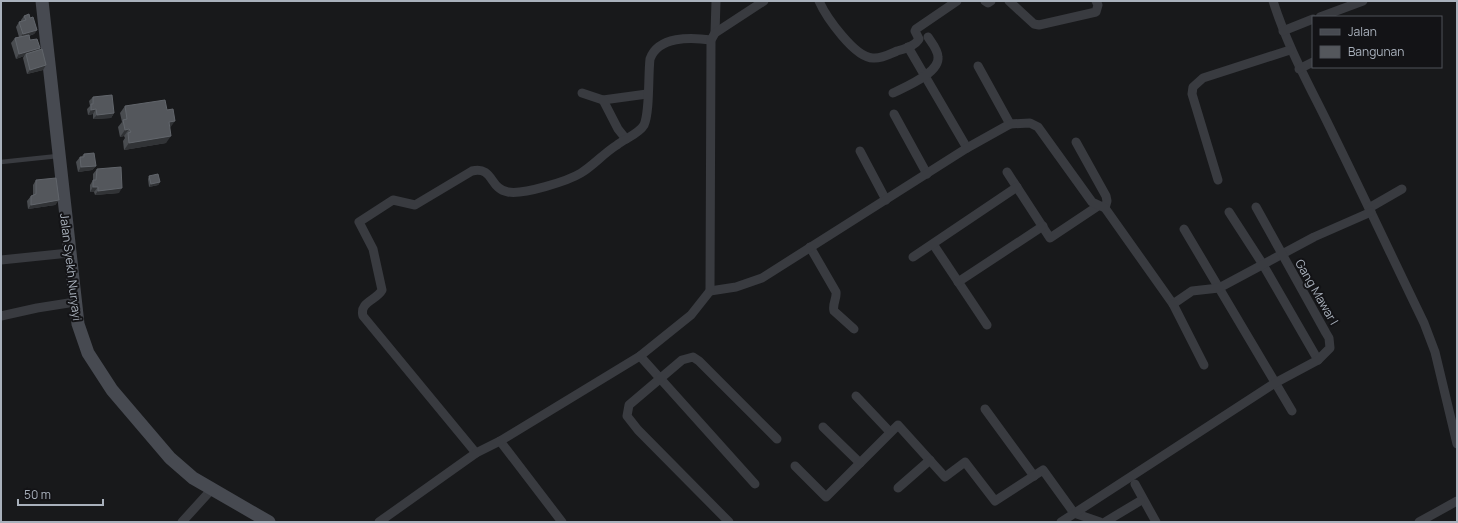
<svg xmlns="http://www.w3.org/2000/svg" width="1458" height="523" viewBox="0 0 1458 523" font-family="Manrope,sans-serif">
<rect width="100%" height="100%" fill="#18191b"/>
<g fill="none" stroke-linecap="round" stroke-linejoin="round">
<!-- service -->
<path stroke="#393b40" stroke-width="4.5" d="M 1,162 L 58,156"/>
<!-- minor -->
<g stroke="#393b40" stroke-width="9">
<path d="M 819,1 C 826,17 855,58 873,58 C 881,59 890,54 897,51 C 905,49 915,46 919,39 L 915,31 L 916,29 L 957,1"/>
<path d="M 985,1 L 988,3 L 991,1"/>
<path d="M 1009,1 L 1034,24 L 1039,25 L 1096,12 L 1098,5 L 1096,1"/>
<path d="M 1273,1 C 1289,51 1312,90 1334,136 C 1365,199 1394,261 1424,323 L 1435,352 L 1457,444"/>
<path d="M 1320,17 L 1363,1"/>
<path d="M 1283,31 L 1313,19"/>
<path d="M 715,33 L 716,1"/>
<path d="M 908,47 L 967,148"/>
<path d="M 978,66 L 1010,124"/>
<path d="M 1299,69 L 1313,62"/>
<path d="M 582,93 L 603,100 L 647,94"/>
<path d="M 893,93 C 905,87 940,73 938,57 C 938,50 932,43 928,37"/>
<path d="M 603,100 L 618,129 L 626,139"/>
<path d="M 894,114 L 927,174"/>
<path d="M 1076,142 L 1106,196 L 1107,201 L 1105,208"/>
<path d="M 860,151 L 886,200"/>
<path d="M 1007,172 L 1050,238 L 1098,206"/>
<path d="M 1218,180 L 1192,94 L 1193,87 L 1203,78 L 1290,50"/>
<path d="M 1369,208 L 1402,189"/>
<path d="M 1229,212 L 1262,263 L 1318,360"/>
<path d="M 1184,229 L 1292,411"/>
<path d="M 933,244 L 987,325"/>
<path d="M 810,247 L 836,292 C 837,299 832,304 834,311 L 854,329"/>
<path d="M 913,257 L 1017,187"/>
<path d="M 1,260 L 69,253"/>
<path d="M 958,282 L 1043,226"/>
<path d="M 710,291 L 736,287 L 762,278 L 967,148 L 1010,124 L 1030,123 L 1038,127 L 1092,202 L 1105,208 L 1173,304 L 1192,291 L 1219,288 L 1314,237 L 1371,212"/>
<path d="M 1173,304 L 1204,365"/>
<path d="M 1,316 L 37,308 L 75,302"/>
<path d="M 640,356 L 755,484"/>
<path d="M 856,396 L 890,432"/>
<path d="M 985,409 L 1034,476"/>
<path d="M 823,427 L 860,463"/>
<path d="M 500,441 L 562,522"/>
<path d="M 476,453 L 363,316 C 359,302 377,300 382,290 L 373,249 L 359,222 L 393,200 L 415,205 L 472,171 C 494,166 489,189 508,192 C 523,195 568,181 581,173 C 594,165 604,153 617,145 C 624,139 639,134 644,125 C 650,112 648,75 650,59 C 658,36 691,37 711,40"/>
<path d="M 795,466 L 826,497 L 898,425 L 945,477 L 965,462 L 995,501 L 1043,470 L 1074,513 L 1100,522"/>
<path d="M 1135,484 L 1156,522"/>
<path d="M 898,488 L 930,460"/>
<path d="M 182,522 L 212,489"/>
<path d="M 379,522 L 476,453 L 500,441 L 640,356 L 691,315 L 710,291 L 711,40 L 715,33 L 764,1"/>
<path d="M 729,522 L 638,430 L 627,416 L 629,405 L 682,360 L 693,357 L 699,361 L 777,439"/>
<path d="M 1061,522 L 1275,383 L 1318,360 L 1330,348 L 1329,338 L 1326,333 L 1256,207"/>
<path d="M 1105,522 L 1140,501"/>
<path d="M 1419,522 L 1457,501"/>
</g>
<!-- secondary -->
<path stroke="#474a51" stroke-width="13" d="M 42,1 L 78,324 L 88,353 L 112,390 L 170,458 L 193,478 L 269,522"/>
</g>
<!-- wall -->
<g fill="#494c50">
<path d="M 24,16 L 30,18 L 37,30 L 34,34 L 29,36 L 30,40 L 40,48 L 39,50 L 46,65 L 43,70 L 27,74 L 23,58 L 24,56 L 16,59 L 11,43 L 15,38 L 19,37 L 16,27 L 19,22 L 21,21 L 21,20 Z"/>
<path d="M 93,97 L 114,113 L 111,118 L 93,119 L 93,114 L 88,115 L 87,109 L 90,106 L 89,101 Z"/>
<path d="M 125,106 L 170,128 L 166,143 L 124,150 L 123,141 L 125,138 L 124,136 L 120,137 L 118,127 L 122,122 L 120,113 Z"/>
<path d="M 84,154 L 96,166 L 92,170 L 78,172 L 76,162 L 80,157 L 81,157 Z"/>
<path d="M 97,169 L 119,193 L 95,195 L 94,192 L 90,192 L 90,185 L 93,180 L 93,174 Z"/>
<path d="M 149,176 L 160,182 L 158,185 L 149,187 L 148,179 Z"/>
<path d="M 36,180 L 59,200 L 55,205 L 28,209 L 27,201 L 31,196 L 33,196 L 33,185 Z"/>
</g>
<!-- shaded-wall -->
<g fill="#313336">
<path d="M 37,30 L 34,34 L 19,39 L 23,34 Z"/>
<path d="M 40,48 L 37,53 L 26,54 L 24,56 L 16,59 L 19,54 Z"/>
<path d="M 46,65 L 43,70 L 27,74 L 30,70 Z"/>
<path d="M 96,109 L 93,114 L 88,115 L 91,110 Z"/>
<path d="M 114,113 L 111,118 L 93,119 L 97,115 Z"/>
<path d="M 175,121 L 170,128 L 169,122 Z"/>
<path d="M 129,129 L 124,136 L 120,137 L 125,130 Z"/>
<path d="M 171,136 L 166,143 L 124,150 L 129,143 Z"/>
<path d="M 96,166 L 92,170 L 78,172 L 81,167 Z"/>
<path d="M 160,182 L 158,185 L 149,187 L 151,184 Z"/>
<path d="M 93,187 L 98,187 L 94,192 L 90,192 Z"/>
<path d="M 122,188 L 119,193 L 95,195 L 98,191 Z"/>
<path d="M 59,200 L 55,205 L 28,209 L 31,205 Z"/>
</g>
<!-- building -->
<g fill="#54575c" stroke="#61656b">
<path d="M 29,14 L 30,18 L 33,17 L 37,30 L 23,34 L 19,22 L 26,20 L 24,16 Z"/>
<path d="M 29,35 L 30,40 L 37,39 L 40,48 L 19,54 L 15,38 Z"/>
<path d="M 42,49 L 46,65 L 30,70 L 26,54 Z"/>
<path d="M 112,95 L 114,113 L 97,115 L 96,109 L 91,110 L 91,104 L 93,104 L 93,97 Z"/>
<path d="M 165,100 L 167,110 L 173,109 L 175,121 L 169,122 L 171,136 L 129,143 L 128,133 L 131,132 L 129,129 L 125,130 L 123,120 L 127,119 L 125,106 Z"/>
<path d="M 94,153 L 96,166 L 81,167 L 80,157 L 84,157 L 84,154 Z"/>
<path d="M 121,167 L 122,188 L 98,191 L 98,187 L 93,187 L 93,180 L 96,180 L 97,169 Z"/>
<path d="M 158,174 L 160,182 L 151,184 L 149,176 Z"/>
<path d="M 56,178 L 59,200 L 31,205 L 31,196 L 36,194 L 36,180 Z"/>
</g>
<g text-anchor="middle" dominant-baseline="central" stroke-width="4" stroke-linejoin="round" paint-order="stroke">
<!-- street labels -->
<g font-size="12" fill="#a9b1bc" stroke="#131316">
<text transform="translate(71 267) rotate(83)">Jalan Syekh Nuryayi</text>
<text transform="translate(1317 292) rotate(60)">Gang Mawar I</text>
</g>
</g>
<!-- border -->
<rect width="1458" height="523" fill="none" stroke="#a9b1bc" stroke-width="4"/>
<!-- legend -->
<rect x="1312" y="16" width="130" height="52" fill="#131316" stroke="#4f5258"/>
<rect x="1320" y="29" width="20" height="6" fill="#474a51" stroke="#4f5258"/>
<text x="1348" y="36" font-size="12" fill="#a9b1bc">Jalan</text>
<rect x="1320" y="46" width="20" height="12" fill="#54575c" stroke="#4f5258"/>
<text x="1348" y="56" font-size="12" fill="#a9b1bc">Bangunan</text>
<!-- scale -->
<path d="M18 499v6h85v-6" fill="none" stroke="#a9b1bc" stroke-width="2"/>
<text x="24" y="499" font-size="12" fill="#a9b1bc" stroke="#131316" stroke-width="3" paint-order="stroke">50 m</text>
</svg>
